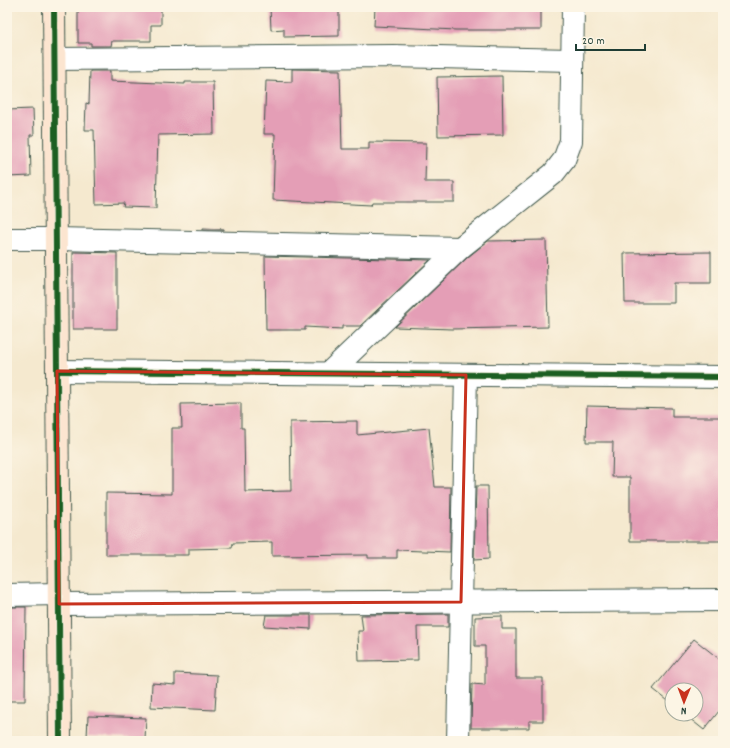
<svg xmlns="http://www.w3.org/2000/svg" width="730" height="748" viewBox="0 0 730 748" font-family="Dekko,sans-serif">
<rect width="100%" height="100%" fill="#fcf5e5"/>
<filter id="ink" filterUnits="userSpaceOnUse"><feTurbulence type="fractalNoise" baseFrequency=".025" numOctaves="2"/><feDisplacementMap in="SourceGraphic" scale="8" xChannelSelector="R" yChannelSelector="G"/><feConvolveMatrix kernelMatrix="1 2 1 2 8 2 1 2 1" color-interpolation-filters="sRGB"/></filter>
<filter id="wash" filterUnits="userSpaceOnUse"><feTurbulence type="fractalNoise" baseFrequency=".012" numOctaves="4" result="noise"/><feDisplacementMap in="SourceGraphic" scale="16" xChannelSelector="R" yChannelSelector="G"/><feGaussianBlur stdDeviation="0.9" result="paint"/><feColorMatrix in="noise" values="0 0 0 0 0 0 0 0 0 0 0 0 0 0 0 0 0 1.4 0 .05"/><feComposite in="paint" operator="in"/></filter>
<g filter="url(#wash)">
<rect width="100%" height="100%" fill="#f5e9cf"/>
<g id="blocks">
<!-- building -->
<g fill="#e49eb6">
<path d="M 78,7 L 161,7 L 161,25 L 151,25 L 151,41 L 112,41 L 111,46 L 91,46 L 91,43 L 78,43 Z"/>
<path d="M 270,7 L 339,7 L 339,36 L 284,37 L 284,29 L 271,30 Z"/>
<path d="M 375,7 L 541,7 L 541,30 L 456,30 L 374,26 Z"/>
<path d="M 292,69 L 340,70 L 342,149 L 369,149 L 369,142 L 426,143 L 425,182 L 454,182 L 454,202 L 372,202 L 371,205 L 273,200 L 275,134 L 264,134 L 266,81 L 292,82 Z"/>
<path d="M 90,71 L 110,71 L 110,81 L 185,84 L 185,82 L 213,82 L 214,134 L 158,135 L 156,208 L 123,207 L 124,203 L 96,204 L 94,130 L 85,130 L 86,103 L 89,104 Z"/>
<path d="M 502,76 L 503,135 L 438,136 L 437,77 Z"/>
<path d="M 33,109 L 34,135 L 30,135 L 31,176 L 7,177 L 7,110 Z"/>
<path d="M 203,228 L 224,229 L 224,230 L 203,230 Z"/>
<path d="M 546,240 L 548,327 L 452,329 L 395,327 L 468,257 L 488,241 Z"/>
<path d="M 73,252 L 117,253 L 117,329 L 73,329 Z"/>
<path d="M 711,252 L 711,283 L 674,283 L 674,303 L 625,303 L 624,253 Z"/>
<path d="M 265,256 L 430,260 L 360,326 L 342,326 L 342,329 L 305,327 L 305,330 L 266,330 Z"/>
<path d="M 241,403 L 241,428 L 244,428 L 245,492 L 291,491 L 290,422 L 357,421 L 357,435 L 429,428 L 435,487 L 451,487 L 450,552 L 397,550 L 397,558 L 368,558 L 368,555 L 272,556 L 272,542 L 233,543 L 232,548 L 189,549 L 189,555 L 106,555 L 106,493 L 172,494 L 172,428 L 182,428 L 181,404 Z"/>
<path d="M 587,406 L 672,408 L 672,417 L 723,417 L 723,541 L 630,541 L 630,477 L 612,477 L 613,442 L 586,442 Z"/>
<path d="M 476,486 L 488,486 L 489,559 L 474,560 Z"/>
<path d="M 7,607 L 26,607 L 25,701 L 7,701 Z"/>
<path d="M 448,614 L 448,627 L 417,627 L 418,660 L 359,661 L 358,631 L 363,631 L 361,615 Z"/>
<path d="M 266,615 L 311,615 L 311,629 L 264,626 Z"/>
<path d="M 502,616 L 502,629 L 516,629 L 516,678 L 543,678 L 543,721 L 529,721 L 529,728 L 471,728 L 472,684 L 485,685 L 485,646 L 475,646 L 475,617 Z"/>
<path d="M 694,639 L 723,662 L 723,706 L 704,730 L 684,714 L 696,714 L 696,690 L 672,690 L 672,704 L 653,689 Z"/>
<path d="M 175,673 L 217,675 L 215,710 L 151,707 L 152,683 L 175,685 Z"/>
<path d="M 88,716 L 146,718 L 145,740 L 87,737 Z"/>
</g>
</g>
</g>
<g filter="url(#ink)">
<use href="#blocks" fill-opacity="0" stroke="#3f574b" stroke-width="1"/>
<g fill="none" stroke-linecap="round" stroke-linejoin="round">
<defs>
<g id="street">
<path d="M 55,59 L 393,56 L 572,60"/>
<path d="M 7,239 L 56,239 L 460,248"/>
<path d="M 57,371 L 723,377"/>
<path d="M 329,373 L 460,248 L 553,174 L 564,160 L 571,141 L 573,7"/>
<path d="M 7,595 L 59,594"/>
<path d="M 59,604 L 723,600"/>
<path d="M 458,741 L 466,375"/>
</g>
<path id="secondary" d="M 54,7 L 60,741"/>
</defs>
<!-- street casing -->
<use href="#street" stroke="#3f574b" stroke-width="24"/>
<!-- secondary casing -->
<use href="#secondary" stroke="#3f574b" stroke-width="24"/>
<!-- street -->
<use href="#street" stroke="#fff" stroke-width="22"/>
<!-- secondary -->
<use href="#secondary" stroke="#fce5d0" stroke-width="22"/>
<defs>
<g id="cycleway">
<path d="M 54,7 L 60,741"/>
<path d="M 57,371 L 723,377"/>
</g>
</defs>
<!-- cycleway casing -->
<use href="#cycleway" stroke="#fcf5e5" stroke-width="8"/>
<!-- cycleway -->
<use href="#cycleway" stroke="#1b5e20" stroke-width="6"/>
</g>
</g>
<!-- marked area -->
<path fill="none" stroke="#c8321e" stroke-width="3" stroke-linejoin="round" d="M 57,371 L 466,375 L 461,602 L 59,604 Z"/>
<!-- margin -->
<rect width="730" height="748" fill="none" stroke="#fcf5e5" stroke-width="24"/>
<!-- north arrow -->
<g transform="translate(684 702) rotate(181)"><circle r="19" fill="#fcf5e5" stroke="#a4ab9e"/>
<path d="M0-3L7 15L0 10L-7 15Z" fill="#c8321e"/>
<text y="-6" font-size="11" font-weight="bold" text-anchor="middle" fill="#1f3d34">N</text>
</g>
<!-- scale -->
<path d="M576 44v6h69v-6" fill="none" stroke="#1f3d34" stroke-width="2"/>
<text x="582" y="44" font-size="12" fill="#1f3d34" stroke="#fcf5e5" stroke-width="3" paint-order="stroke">20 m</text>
</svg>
